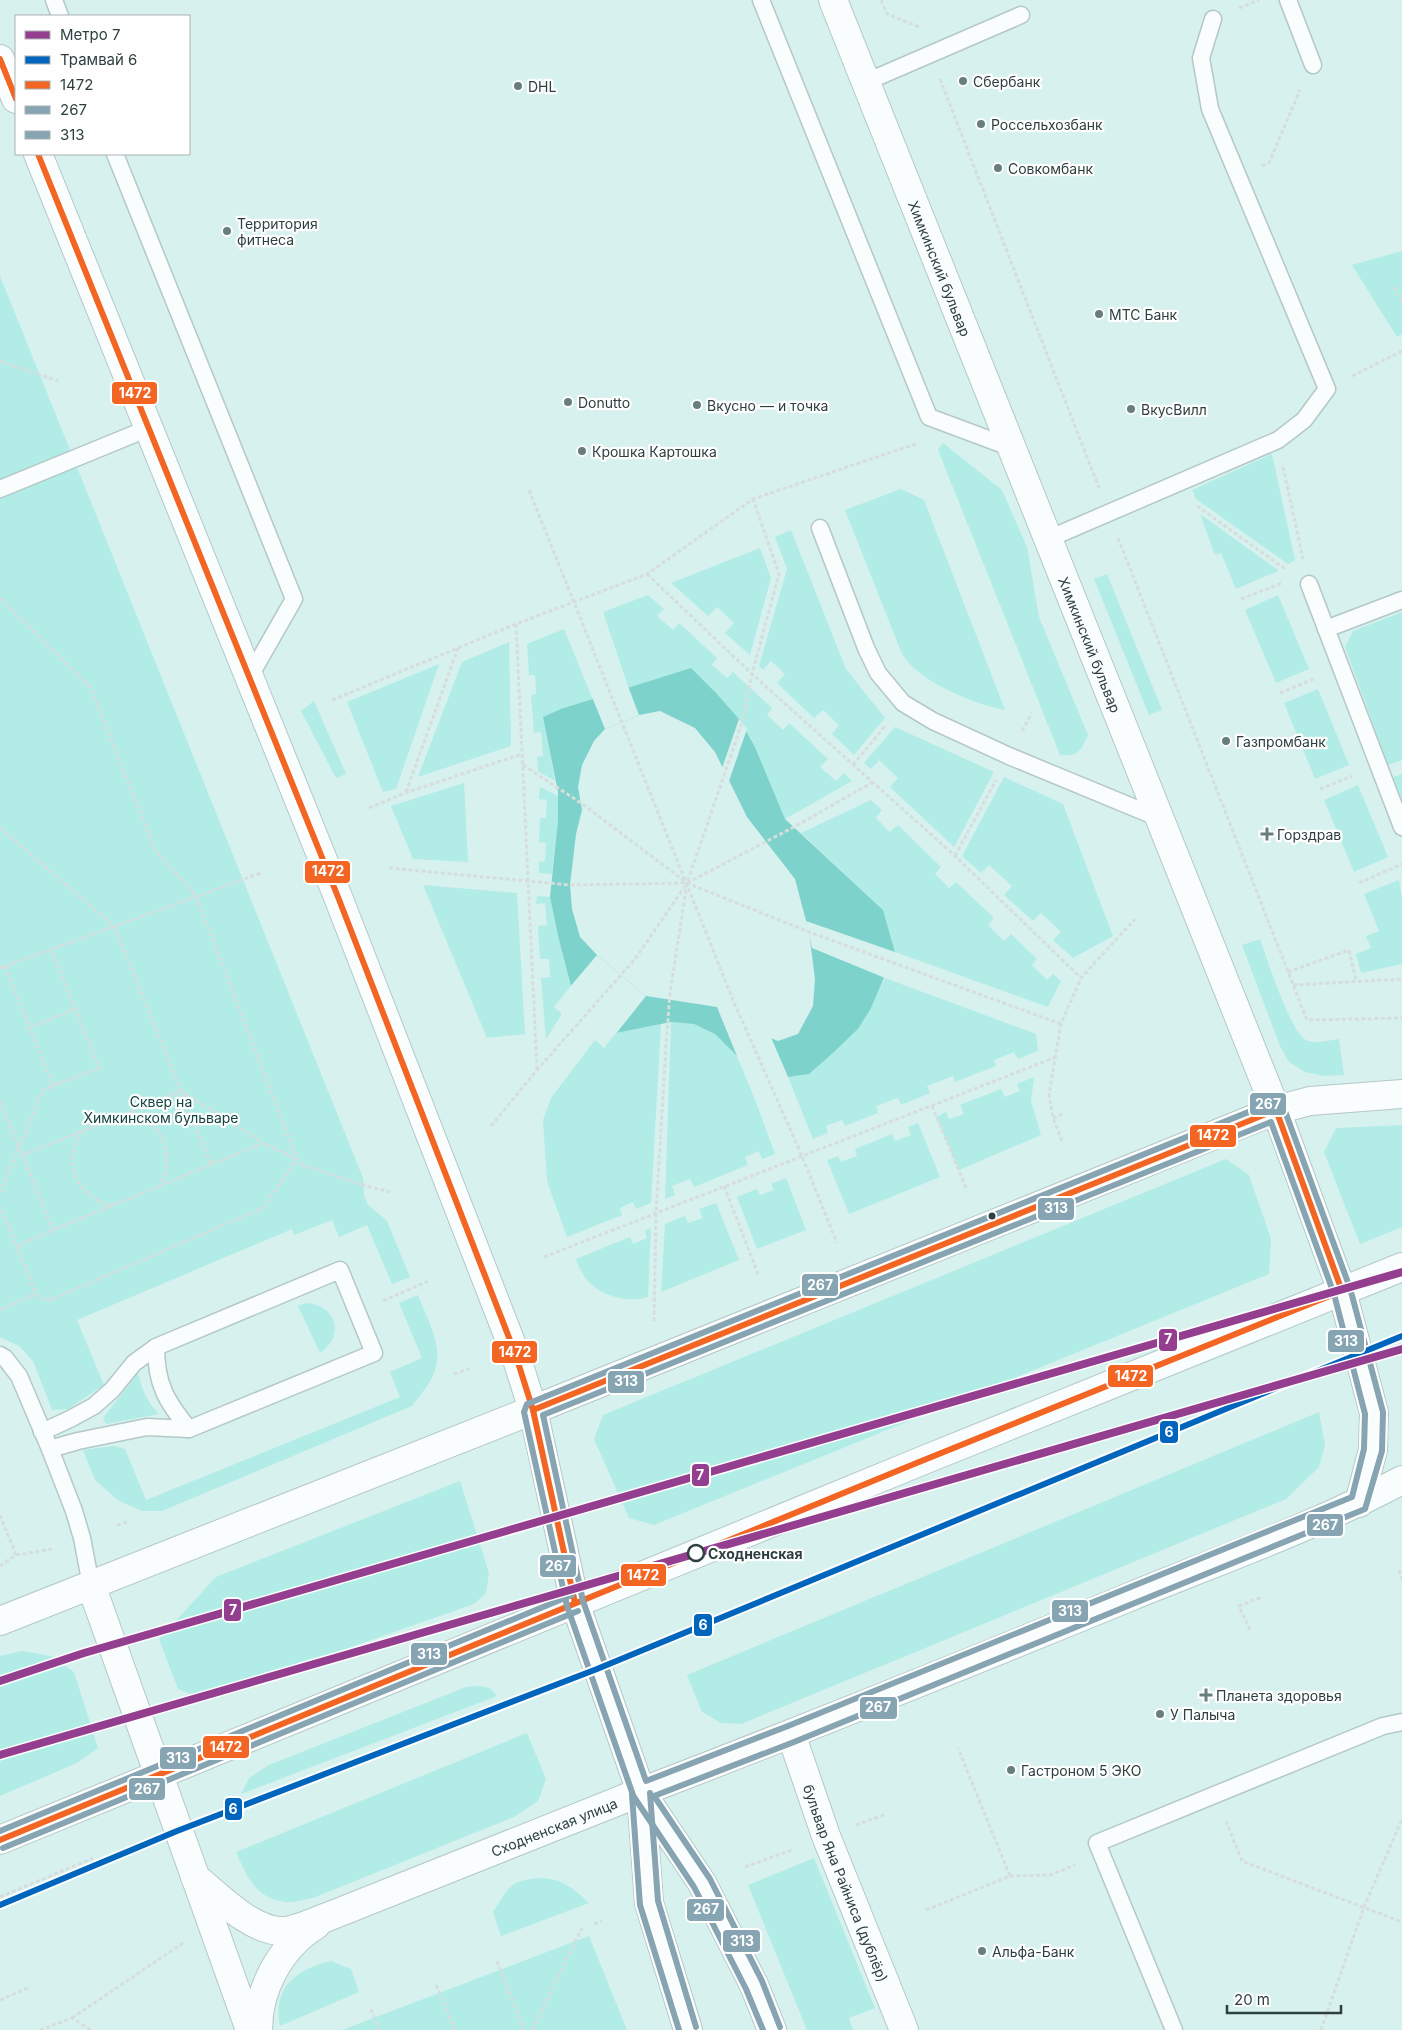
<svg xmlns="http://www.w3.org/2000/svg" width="1402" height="2030" viewBox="0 0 1402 2030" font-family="Inter,sans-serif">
<rect width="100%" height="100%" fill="#d7f1ef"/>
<!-- green -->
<g fill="#b2ece7">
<path d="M 1402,251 L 1402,334 L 1397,337 L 1352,265 Z"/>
<path d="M 0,276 L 363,1178 L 364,1195 L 368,1205 L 387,1221 L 410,1277 L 392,1284 L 367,1225 L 339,1237 L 332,1220 L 294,1235 L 292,1229 L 77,1320 L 104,1385 L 68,1409 L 52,1410 L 33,1361 L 19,1346 L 0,1337 Z"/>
<path d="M 943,443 L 1002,490 L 1027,547 L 1039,617 L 1088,735 C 1081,751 1078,757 1060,755 L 938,450 Z"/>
<path d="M 1272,454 L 1295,560 L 1288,564 L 1196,499 L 1192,490 Z"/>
<path d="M 901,489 L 924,500 L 1005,710 C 980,706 933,686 915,669 C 910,665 906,659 902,654 L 845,510 Z"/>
<path d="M 1200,514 L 1278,570 L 1278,571 L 1236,589 L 1221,553 L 1215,555 Z"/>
<path d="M 791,530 L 846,669 L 885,718 L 854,755 L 832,734 L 839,725 L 823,710 L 814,718 L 777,683 L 785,674 L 771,661 L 763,670 L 759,666 L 787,569 L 775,537 Z"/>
<path d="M 760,548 L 771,578 L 750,655 L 725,633 L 734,623 L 717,607 L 708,616 L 671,583 Z"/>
<path d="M 1107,574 L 1162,710 L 1149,715 L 1094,579 Z"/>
<path d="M 648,595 L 664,609 L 657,616 L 673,630 L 679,623 L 717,658 L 712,665 L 727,678 L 733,672 L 772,708 L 767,715 L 783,730 L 789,723 L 828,759 L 820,767 L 836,781 L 844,773 L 852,781 L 785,819 L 755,747 L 691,669 L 629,689 L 603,612 Z"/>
<path d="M 1278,595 L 1309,669 L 1276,683 L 1245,610 Z"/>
<path d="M 1402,612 L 1402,760 L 1388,765 L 1345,647 L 1353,631 Z"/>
<path d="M 564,629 L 593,700 L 543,717 L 555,781 L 538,771 L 537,757 L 543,756 L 541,732 L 534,733 L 531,695 L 536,694 L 535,675 L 529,675 L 527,644 Z"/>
<path d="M 509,642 L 511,746 L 418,777 L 462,662 Z"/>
<path d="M 439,664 L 396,789 L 383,792 L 347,702 Z"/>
<path d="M 1318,689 L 1349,765 L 1315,779 L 1284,703 Z"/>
<path d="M 314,701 L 346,774 L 336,778 L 301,711 Z"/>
<path d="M 895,727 L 994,772 L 954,847 L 890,787 L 898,778 L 879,760 L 871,769 L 864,763 Z"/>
<path d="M 1402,774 L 1402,801 L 1393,777 Z"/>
<path d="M 1004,777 L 1063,804 L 1113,936 L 1073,958 L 1053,940 L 1061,932 L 1041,913 L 1033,921 L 1004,895 L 1012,886 L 989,865 L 981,873 L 962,856 Z"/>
<path d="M 464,783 L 468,862 L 413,859 L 391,806 Z"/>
<path d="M 1358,785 L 1388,857 L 1354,872 L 1324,800 Z"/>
<path d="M 540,787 L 558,796 L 558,820 L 552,874 L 539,873 L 539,862 L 545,861 L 546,843 L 539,842 L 540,818 L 546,818 L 547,800 L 539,799 Z"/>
<path d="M 871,800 L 882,810 L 876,818 L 890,832 L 898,825 L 941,867 L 935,874 L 949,888 L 956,882 L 994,918 L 988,925 L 1004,941 L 1011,934 L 1037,959 L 1032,965 L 1047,980 L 1053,974 L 1061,981 L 1048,1007 L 895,952 L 883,910 L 801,833 Z"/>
<path d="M 1399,880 L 1402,899 L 1402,964 L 1361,973 L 1356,954 L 1371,948 L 1366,936 L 1379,931 L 1364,894 Z"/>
<path d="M 423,885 L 517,893 L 525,1034 L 487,1038 Z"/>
<path d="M 537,896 L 550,897 L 559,940 L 571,986 L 554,1007 L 562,1014 L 546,1039 L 541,978 L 550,977 L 549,959 L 540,959 L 538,926 L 547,925 L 545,903 L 536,904 Z"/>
<path d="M 1260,939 C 1267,958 1291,1036 1308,1041 C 1318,1044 1330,1040 1339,1039 L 1344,1075 L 1324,1076 L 1305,1072 L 1289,1062 L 1280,1046 L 1242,945 Z"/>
<path d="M 885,978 L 1036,1034 L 1038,1051 L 1018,1059 L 1014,1052 L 994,1060 L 996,1066 L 955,1082 L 953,1076 L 927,1086 L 930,1093 L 901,1105 L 898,1098 L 876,1106 L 878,1113 L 845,1126 L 842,1120 L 826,1126 L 828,1133 L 813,1139 L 788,1077 L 809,1074 L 833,1053 L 858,1029 Z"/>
<path d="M 671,1022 L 694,1024 L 715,1034 L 737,1056 L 756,1102 L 775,1154 L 762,1159 L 759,1151 L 745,1157 L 748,1165 L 694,1187 L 690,1179 L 672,1186 L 675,1195 L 665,1199 Z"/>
<path d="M 661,1024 L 651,1203 L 636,1209 L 633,1202 L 620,1208 L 622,1215 L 567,1237 L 547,1181 L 543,1120 L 551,1098 L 595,1040 L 604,1048 L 616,1033 Z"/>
<path d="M 1034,1077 L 1031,1101 L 1041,1135 L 959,1170 L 936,1117 L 946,1112 L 949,1119 L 964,1114 L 960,1105 L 1001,1089 L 1005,1097 L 1020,1091 L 1017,1084 Z"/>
<path d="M 918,1123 L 940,1177 L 849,1214 L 827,1160 L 838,1156 L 841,1162 L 857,1156 L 855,1149 L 892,1134 L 895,1141 L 911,1135 L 908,1127 Z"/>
<path d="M 1402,1125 L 1402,1227 L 1360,1244 L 1324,1152 L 1336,1128 Z"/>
<path d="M 1226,1159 L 1249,1175 L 1271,1239 L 1269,1274 L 654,1525 L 629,1518 L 594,1439 L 603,1415 Z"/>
<path d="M 786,1178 L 806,1230 L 757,1249 L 737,1197 L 757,1189 L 760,1195 L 774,1190 L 771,1184 Z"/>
<path d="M 716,1203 L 739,1260 L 661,1292 L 665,1224 L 685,1216 L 688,1223 L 703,1218 L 699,1209 Z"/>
<path d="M 651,1228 L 648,1297 C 628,1304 596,1295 584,1276 C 581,1271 578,1265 576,1259 L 630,1237 L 633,1244 L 647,1238 L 645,1231 Z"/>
<path d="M 418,1295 C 426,1316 442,1344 436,1366 C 433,1381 421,1394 412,1406 L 162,1511 L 142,1511 L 119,1501 L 95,1480 L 83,1450 L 114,1446 L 125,1449 L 146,1500 L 400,1397 L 390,1372 L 422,1358 L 399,1303 Z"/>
<path d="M 306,1303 C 337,1305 345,1336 320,1353 L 298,1306 Z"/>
<path d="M 138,1373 C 142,1390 147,1402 159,1414 L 106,1424 L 103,1418 Z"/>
<path d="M 1319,1412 L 1325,1445 L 1319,1467 L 1286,1499 L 741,1724 L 721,1723 L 702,1712 L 687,1675 Z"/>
<path d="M 460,1481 L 489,1573 L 486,1593 L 474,1604 L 203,1699 L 178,1689 L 159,1639 L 216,1577 Z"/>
<path d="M 22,1651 L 51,1656 L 74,1672 L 98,1748 L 77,1763 L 0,1796 L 0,1656 Z"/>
<path d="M 479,1686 L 490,1688 L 497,1696 L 241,1794 L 249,1778 L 269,1765 L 466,1687 Z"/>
<path d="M 527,1733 L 546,1779 L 538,1801 L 514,1817 L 313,1898 C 304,1899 294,1903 286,1902 C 255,1898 247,1877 236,1852 Z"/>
<path d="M 814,1858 L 875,2008 L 849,2018 L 853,2030 L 807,2030 L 748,1885 Z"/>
<path d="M 539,1878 C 564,1879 571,1887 589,1903 L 501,1936 L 493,1912 C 509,1888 508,1881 539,1878 Z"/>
<path d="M 589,1936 L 627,2030 L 342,2030 Z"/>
<path d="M 331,1961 L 351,1969 L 359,1992 L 280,2026 C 272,1988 296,1969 331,1961 Z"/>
</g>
<!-- water -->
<path fill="#7dd2cb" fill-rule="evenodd" d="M 691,668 L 716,693 L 739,719 L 755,747 L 785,819 L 883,910 L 895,952 L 871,1008 L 858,1029 L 833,1053 L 809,1074 L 788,1077 L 776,1076 L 737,1056 L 715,1034 L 694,1024 L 671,1022 L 616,1033 L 580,1008 L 571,986 L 559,940 L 550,897 L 558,820 L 558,792 L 543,717 L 561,709 ZM 660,711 L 695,728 L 715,752 L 747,817 L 795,879 L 809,932 L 815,979 L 813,1006 L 798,1034 L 778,1041 L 759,1033 L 717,1007 L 646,996 L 597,955 L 580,937 L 572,909 L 570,885 L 576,834 L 582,810 L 578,787 L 582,765 L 594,741 L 605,729 L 639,715 Z"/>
<!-- pier -->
<g fill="#d7f1ef">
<path d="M 628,686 L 639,715 L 605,729 L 592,697 Z"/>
<path d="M 739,719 L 747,729 L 728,784 L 721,771 Z"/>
<path d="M 806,921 L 895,952 L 885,978 L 812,948 Z"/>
<path d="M 597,955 L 646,996 L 615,1035 L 593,1025 L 578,1010 L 569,988 Z"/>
<path d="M 719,1006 L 770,1035 L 789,1079 L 775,1079 L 754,1071 L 739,1061 L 717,1007 Z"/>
</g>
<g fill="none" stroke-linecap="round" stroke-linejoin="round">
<defs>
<g id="lane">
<path d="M 54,0 L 60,16"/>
<path d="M 761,0 L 929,417 L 1012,448"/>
<path d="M 1288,0 L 1313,65"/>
<path d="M 866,82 L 1021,15"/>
<path d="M 115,154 L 294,599 L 250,676"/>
<path d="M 0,489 L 149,428"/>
<path d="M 820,528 L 866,648 L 878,673 L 903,703 L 933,721 L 1009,756 L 1159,818"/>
<path d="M 1048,539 L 1278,440 L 1304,420 L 1327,389 L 1210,109 L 1201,58 L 1213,19"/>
<path d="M 1309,584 L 1402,827"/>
<path d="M 1326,629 L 1402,600"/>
<path d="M 156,1347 C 156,1384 166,1401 189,1429"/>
<path d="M 0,1355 L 5,1358 L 19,1376 L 50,1449 L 74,1511 L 82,1538 L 91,1585"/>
<path d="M 42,1432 L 70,1419 L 94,1406 L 112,1390 L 134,1363 L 156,1347 L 340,1270 L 374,1353 L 189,1429 L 147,1427 L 78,1441 L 50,1449"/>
<path d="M 1174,2030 L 1097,1843 L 1383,1726 L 1402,1722"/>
</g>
<g id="street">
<path d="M 91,1585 L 250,2030"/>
<path d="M 0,1621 L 533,1410"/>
<path id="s1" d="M 791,1734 L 826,1836 L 904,2030"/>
<path id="s2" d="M 195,1877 C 218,1896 254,1934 286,1931 C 300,1929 316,1921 330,1916 L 641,1792"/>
<path d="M 258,2030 C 258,1989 280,1947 316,1925"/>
</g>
<g id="secondary">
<path id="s3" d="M 833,0 L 1276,1110 L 1342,1291 L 1374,1413 L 1373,1450 L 1359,1503"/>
<path d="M 0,59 L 16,99"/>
<path d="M 38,154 L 338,897 L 515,1353 L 533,1410 L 575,1603 L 641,1792 L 702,1883 L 754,1985 L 772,2030"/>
<path d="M 533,1410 L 1276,1110 L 1310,1101 L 1402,1094"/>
<path d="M 641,1792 C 805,1729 969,1663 1132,1596 C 1223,1559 1316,1526 1402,1480"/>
<path d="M 641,1793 L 649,1903 L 688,2030"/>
<path d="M 0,1840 L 919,1462 L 1402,1267"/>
</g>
</defs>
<!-- lane casing -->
<use href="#lane" stroke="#b4c8c7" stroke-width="19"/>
<!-- street casing -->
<use href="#street" stroke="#b4c8c7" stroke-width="30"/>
<!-- secondary casing -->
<use href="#secondary" stroke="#b4c8c7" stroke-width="30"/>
<!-- path -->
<g stroke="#d6dedd" stroke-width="3" stroke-dasharray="4 2.5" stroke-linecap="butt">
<path d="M 881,0 L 887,14 L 919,27 L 920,29"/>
<path d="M 1239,8 L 1259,0"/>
<path d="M 940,79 L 1099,488"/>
<path d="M 1262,166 L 1269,163 L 1300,90"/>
<path d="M 1394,287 L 1402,302"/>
<path d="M 0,361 L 58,381"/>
<path d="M 1352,376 L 1402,351"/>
<path d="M 1283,467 L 1303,559"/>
<path d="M 529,490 L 733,1000 L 802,1156 L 837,1243"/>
<path d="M 1197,506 L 1285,569"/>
<path d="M 1118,538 L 1307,1020 L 1402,1018"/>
<path d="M 647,574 L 752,674 L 955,856 L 1081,978"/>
<path d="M 0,598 L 91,688 L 155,850 L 196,896 L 297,1159 L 263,1208 L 50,1300 L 42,1299 L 36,1294 L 0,1206"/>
<path d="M 1241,599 L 1282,583"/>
<path d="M 516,624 L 537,1070"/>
<path d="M 1280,693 L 1316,678"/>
<path d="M 332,700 L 516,624 L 647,574 L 753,499 L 918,443"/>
<path d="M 1022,731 L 1032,713"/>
<path d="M 523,765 L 581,803 L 687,883 L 809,932 L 1061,1024"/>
<path d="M 853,765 L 886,725"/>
<path d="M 1320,789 L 1352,776"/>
<path d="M 406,792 L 458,648"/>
<path d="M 369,808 L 405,793 L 522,754"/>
<path d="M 0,828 L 114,926 L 211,1164"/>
<path d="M 955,856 L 996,780"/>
<path d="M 389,868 L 570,885 L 687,883 L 794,827 L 873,782"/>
<path d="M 1359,883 L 1402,864"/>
<path d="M 5,966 L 53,1086 L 99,1068 L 51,949"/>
<path d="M 0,968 L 261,873"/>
<path d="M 1288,972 L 1349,950 L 1356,981"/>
<path d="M 1293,985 L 1402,979"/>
<path d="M 29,1028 L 75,1009"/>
<path d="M 0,1101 L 53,1230 L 263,1143 L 297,1159 L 303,1165 L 366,1186 L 391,1192"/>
<path d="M 932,1106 L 967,1190"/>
<path d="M 128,1113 C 161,1119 177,1156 160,1185"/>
<path d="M 1053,1118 L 1062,1114"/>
<path d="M 491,1126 L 537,1070 L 635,959 L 685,886"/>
<path d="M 82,1131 C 62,1164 75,1193 110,1206"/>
<path d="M 1062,1141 L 1053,1118 L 1049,1094 L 1061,1024 L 1081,978 L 1135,919"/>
<path d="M 23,1155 L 181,1091 L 262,1142"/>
<path d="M 724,1186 L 758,1274"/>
<path d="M 0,1193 L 43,1090 L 53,1086"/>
<path d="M 17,1246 L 53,1230"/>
<path d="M 544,1257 L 1056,1057"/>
<path d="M 383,1301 L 428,1281"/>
<path d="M 0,1310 L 36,1294"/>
<path d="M 654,1321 L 656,1213 L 666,1045 L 670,993 L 687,883 L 742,723 L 752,674 L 779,574 L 753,499"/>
<path d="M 454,1374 L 469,1369"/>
<path d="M 0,1515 L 16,1555"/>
<path d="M 117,1525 L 127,1522"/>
<path d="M 0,1566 L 16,1555 L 52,1549"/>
<path d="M 1399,1570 L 1402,1579"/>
<path d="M 1250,1630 L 1239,1606 L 1262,1597"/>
<path d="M 1226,1821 L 1242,1861 L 1402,1922"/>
<path d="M 856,1825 L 886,1814"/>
<path d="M 745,1867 L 794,1849"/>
<path d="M 1010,1876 L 1050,1875 L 1075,1865"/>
<path d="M 0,1897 L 93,1858"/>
<path d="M 926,1910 L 1010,1876 L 958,1748"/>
<path d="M 594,1924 L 602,1921"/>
<path d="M 497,1961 L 524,2030"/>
<path d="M 436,1985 L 455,2030"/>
<path d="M 0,2000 L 30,1987"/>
<path d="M 371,2009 L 379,2030"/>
<path d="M 72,2018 L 183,1943"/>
<path d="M 40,2030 L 72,2018 L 91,2030"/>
<path d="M 532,2030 L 582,1928"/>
<path d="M 1321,2030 L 1364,1907 L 1402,1819"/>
</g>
<!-- lane -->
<use href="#lane" stroke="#f9fdfd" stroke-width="16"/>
<!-- street -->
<use href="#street" stroke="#f9fdfd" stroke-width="28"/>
<!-- secondary -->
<use href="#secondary" stroke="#f9fdfd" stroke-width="28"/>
<defs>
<g id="bus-1">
<path d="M 0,59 L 16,99"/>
<path d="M 38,154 L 338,897 L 515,1353 L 533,1410 L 575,1603"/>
<path d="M 0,1840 L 919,1462 L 1342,1291 L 1276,1110 L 533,1410"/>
</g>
<g id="bus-2">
<path d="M 632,1795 L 640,1905 L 679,2030"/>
<path d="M 633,1795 L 567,1606 L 524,1412 L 527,1404 L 1273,1102 L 1282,1103 L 1350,1288 L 1383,1412 L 1382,1451 L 1365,1509 L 794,1742 L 654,1796"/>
<path d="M 634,1797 L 694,1887 L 746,1989 L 763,2030"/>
<path d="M 3,1848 L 578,1611"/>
</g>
<g id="bus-3">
<path d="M 1271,1122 L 1334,1294 L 1365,1414 L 1364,1449 L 1352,1497 L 788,1726 L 646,1781 L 583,1601 L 543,1415 Z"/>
<path d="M 650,1793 L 658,1901 L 696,2027"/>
<path d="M 654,1796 L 710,1879 L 762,1981 L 780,2027"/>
<path d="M 0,1831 L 572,1595"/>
</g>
</defs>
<!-- bus-1 casing -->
<use href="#bus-1" stroke="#fefefe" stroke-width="10"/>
<!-- bus-2 casing -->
<use href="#bus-2" stroke="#fefefe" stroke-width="10"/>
<!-- bus-3 casing -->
<use href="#bus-3" stroke="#fefefe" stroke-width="10"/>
<!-- bus-1 -->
<use href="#bus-1" stroke="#f26522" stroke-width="6"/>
<!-- bus-2 -->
<use href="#bus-2" stroke="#86a4b2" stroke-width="6"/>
<!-- bus-3 -->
<use href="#bus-3" stroke="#86a4b2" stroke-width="6"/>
<defs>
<path id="tram-1" d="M 0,1905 L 177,1831 L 597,1669 L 1402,1336"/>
</defs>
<!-- tram-1 casing -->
<use href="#tram-1" stroke="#fefefe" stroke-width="10"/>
<!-- tram-1 -->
<use href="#tram-1" stroke="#0065bd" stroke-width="6"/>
<defs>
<g id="metro-1">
<path d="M 0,1681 L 84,1653 L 1402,1272"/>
<path d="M 0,1755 L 1402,1349"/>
</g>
</defs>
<!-- metro-1 casing -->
<use href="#metro-1" stroke="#fefefe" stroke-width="11"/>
<!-- metro-1 -->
<use href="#metro-1" stroke="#943e90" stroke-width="8"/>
</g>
<!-- markers -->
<g fill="#687e7c" stroke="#fefefe" stroke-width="2">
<circle cx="963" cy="81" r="5"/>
<circle cx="518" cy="86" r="5"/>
<circle cx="981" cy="124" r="5"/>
<circle cx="998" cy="168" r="5"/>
<circle cx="227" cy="231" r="5"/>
<circle cx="1099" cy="314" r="5"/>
<circle cx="568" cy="402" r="5"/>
<circle cx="697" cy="405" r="5"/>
<circle cx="1131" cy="409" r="5"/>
<circle cx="582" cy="451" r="5"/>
<circle cx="1226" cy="741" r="5"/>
<path d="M1264.5 826.5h5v5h5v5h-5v5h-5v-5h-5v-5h5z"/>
<path d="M1203.5 1687.5h5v5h5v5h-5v5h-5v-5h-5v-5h5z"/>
<circle cx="1160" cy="1714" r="5"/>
<circle cx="1011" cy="1770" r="5"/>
<circle cx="982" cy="1951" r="5"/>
</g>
<circle fill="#2d403e" stroke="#fefefe" stroke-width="2" cx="992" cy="1216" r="4.5"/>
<circle fill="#fefefe" stroke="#2d403e" stroke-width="2.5" cx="696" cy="1553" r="8"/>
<g text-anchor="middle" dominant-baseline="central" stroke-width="4.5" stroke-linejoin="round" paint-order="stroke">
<!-- poi labels -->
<g font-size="14" fill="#2d403e" stroke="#fefefe" text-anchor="start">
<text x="973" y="81">Сбербанк</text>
<text x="528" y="86">DHL</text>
<text x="991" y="124">Россельхозбанк</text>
<text x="1008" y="168">Совкомбанк</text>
<text x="237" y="223">Территория<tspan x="237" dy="16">фитнеса</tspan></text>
<text x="1109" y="314">МТС Банк</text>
<text x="578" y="402">Donutto</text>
<text x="707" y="405">Вкусно — и точка</text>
<text x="1141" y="409">ВкусВилл</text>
<text x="592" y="451">Крошка Картошка</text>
<text x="1236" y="741">Газпромбанк</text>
<text x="1277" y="834">Горздрав</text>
<text x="1216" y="1695">Планета здоровья</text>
<text x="1170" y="1714">У Палыча</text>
<text x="1021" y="1770">Гастроном 5 ЭКО</text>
<text x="992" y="1951">Альфа-Банк</text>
</g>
<!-- street labels -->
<g font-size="14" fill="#2d403e" stroke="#fefefe">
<text stroke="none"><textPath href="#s3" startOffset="289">Химкинский бульвар</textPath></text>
<text stroke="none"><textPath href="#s3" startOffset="694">Химкинский бульвар</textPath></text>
<text stroke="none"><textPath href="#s2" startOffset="396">Сходненская улица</textPath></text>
<text stroke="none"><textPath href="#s1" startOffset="159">бульвар Яна Райниса (дублёр)</textPath></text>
</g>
<!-- park labels -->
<g font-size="14" fill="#134441" stroke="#fefefe">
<text x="161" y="1101">Сквер на<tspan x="161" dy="16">Химкинском бульваре</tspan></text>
</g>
<!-- stop labels -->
<g font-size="14" font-weight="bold" fill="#2d403e" stroke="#fefefe" text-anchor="start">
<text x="708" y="1553">Сходненская</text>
</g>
</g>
<g stroke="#fefefe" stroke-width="2">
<rect x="111" y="381" width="47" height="24" rx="5" fill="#f26522"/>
<rect x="304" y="860" width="47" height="24" rx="5" fill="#f26522"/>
<rect x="1249" y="1092" width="38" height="24" rx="5" fill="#86a4b2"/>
<rect x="1189" y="1124" width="48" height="24" rx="5" fill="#f26522"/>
<rect x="1037" y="1197" width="38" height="24" rx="5" fill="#86a4b2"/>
<rect x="801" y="1273" width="38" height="24" rx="5" fill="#86a4b2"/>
<rect x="1158" y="1328" width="20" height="24" rx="5" fill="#943e90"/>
<rect x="1327" y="1329" width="38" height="24" rx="5" fill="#86a4b2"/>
<rect x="491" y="1340" width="47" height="24" rx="5" fill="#f26522"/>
<rect x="1107" y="1364" width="47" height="24" rx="5" fill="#f26522"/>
<rect x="607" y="1370" width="38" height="24" rx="5" fill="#86a4b2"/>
<rect x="1159" y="1420" width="20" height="24" rx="5" fill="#0065bd"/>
<rect x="691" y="1463" width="19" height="24" rx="5" fill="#943e90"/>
<rect x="1306" y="1513" width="38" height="24" rx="5" fill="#86a4b2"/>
<rect x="539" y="1554" width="38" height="24" rx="5" fill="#86a4b2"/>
<rect x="620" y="1563" width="47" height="24" rx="5" fill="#f26522"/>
<rect x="223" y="1598" width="19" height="24" rx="5" fill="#943e90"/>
<rect x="1051" y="1599" width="38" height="24" rx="5" fill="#86a4b2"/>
<rect x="693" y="1613" width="20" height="24" rx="5" fill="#0065bd"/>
<rect x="410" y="1642" width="38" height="24" rx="5" fill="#86a4b2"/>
<rect x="859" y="1696" width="39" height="24" rx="5" fill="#86a4b2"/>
<rect x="202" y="1735" width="48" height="24" rx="5" fill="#f26522"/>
<rect x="159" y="1746" width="38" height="24" rx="5" fill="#86a4b2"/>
<rect x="128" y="1777" width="38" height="24" rx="5" fill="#86a4b2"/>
<rect x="224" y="1797" width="19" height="24" rx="5" fill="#0065bd"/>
<rect x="686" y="1898" width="39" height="24" rx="5" fill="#86a4b2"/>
<rect x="722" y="1929" width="39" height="24" rx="5" fill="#86a4b2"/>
</g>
<g font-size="14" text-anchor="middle" font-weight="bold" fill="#fff">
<text x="135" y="398">1472</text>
<text x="328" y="876">1472</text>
<text x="1268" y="1109">267</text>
<text x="1213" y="1140">1472</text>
<text x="1056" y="1213">313</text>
<text x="820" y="1290">267</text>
<text x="1168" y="1344">7</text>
<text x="1346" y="1346">313</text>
<text x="515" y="1357">1472</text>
<text x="1131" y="1381">1472</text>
<text x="626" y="1386">313</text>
<text x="1169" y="1437">6</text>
<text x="700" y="1480">7</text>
<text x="1325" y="1530">267</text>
<text x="558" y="1571">267</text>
<text x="643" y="1580">1472</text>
<text x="233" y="1615">7</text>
<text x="1070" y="1616">313</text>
<text x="703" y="1630">6</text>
<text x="429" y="1659">313</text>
<text x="878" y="1712">267</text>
<text x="226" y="1752">1472</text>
<text x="178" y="1763">313</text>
<text x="147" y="1794">267</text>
<text x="233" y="1814">6</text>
<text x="706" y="1914">267</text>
<text x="742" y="1946">313</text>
</g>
<!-- legend -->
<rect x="15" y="15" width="175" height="140" fill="#fefefe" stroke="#aab2b1"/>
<rect x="25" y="31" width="25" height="8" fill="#943e90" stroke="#aab2b1"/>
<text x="60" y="40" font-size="15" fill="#2d403e">Метро 7</text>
<rect x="25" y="56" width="25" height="8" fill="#0065bd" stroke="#aab2b1"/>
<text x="60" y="65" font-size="15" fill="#2d403e">Трамвай 6</text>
<rect x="25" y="81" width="25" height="8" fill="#f26522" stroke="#aab2b1"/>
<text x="60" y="90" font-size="15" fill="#2d403e">1472</text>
<rect x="25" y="106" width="25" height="8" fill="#86a4b2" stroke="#aab2b1"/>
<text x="60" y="115" font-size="15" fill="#2d403e">267</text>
<rect x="25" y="131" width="25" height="8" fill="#86a4b2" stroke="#aab2b1"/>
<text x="60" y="140" font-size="15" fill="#2d403e">313</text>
<!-- scale -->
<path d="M1227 2005v8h114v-8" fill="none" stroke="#2d403e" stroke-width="2.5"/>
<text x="1234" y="2005" font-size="15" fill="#2d403e" stroke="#fefefe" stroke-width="4" paint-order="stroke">20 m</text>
</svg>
